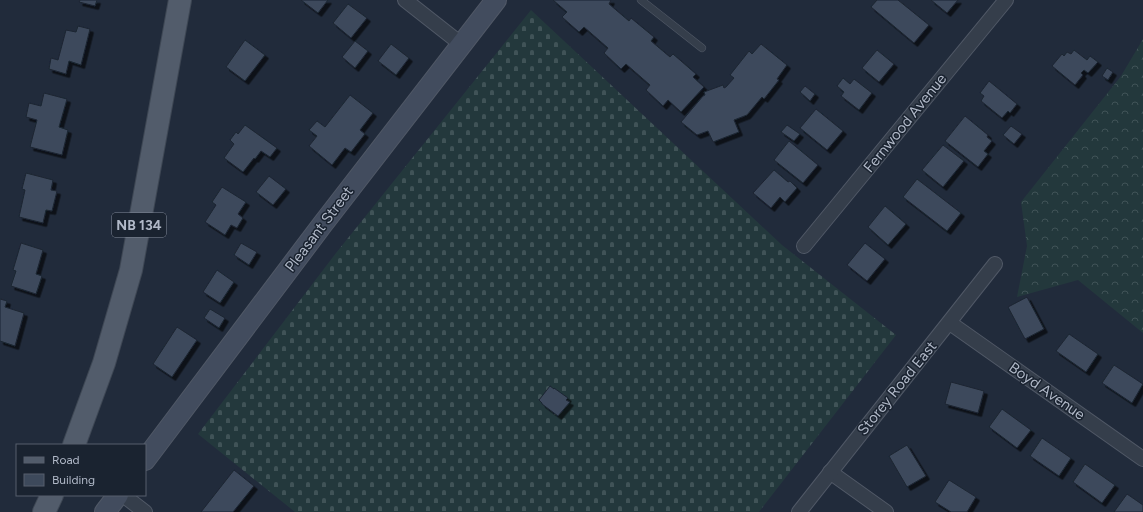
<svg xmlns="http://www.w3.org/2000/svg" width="1143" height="512" viewBox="0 0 1143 512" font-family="Figtree,sans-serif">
<defs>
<pattern id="forest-crowns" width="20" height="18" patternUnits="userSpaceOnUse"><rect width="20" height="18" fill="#23383c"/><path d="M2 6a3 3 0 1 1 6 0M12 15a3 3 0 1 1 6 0" fill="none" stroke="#405357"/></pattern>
<pattern id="cemetery-stones" width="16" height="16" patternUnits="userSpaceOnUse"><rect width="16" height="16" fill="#23383c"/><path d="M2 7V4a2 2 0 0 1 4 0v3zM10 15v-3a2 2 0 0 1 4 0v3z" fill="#405357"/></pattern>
<filter id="shadow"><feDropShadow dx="3.5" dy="3.5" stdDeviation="0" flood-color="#0009"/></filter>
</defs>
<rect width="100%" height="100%" fill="#212b3b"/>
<!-- forest -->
<path fill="url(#forest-crowns)" d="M 1143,39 L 1143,333 L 1078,280 L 1017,297 L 1027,246 L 1021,202 L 1121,76 Z"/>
<!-- cemetery -->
<path fill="url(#cemetery-stones)" d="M 531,10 L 782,245 L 896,335 L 759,512 L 295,512 L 198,434 L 336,253 Z"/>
<!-- building -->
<g fill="#3d495b" stroke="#1c2532" filter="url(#shadow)">
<path d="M 80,0 L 97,0 L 95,6 L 79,2 Z"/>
<path d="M 301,0 L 328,0 L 318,13 Z"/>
<path d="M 553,0 L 611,0 L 609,4 L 629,21 L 631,18 L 654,37 L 651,41 L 670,57 L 673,54 L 696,74 L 693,77 L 704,87 L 681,112 L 668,100 L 663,106 L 646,90 L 650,85 L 626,64 L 621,69 L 604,53 L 608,48 L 584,27 L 579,32 L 562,17 L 567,12 Z"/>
<path d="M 877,0 L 898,0 L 929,25 L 914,43 L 871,7 Z"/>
<path d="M 931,0 L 958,0 L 947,13 Z"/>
<path d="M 348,4 L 367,18 L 351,38 L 333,23 Z"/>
<path d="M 78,26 L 90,29 L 81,65 L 69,61 L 66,74 L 49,69 L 51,58 L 58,60 L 66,30 L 76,32 Z"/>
<path d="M 245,40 L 265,55 L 245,81 L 226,67 Z"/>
<path d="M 355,41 L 368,51 L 355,68 L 342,57 Z"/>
<path d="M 391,44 L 409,58 L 396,75 L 378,61 Z"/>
<path d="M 761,44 L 787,65 L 777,79 L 779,80 L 764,99 L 762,97 L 747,115 L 734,120 L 739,132 L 713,142 L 708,131 L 697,135 L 681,122 L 703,96 L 705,95 L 704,92 L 723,85 L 724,88 L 726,87 L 734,78 L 730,75 L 749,51 L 752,54 Z"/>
<path d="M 877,50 L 894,64 L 879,82 L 862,68 Z"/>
<path d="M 1074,50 L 1087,60 L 1090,56 L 1098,62 L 1088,73 L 1084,70 L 1081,73 L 1083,75 L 1075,85 L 1052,66 L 1062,54 L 1064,56 L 1067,52 L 1071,54 Z"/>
<path d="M 1107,68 L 1113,72 L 1108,80 L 1102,76 Z"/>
<path d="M 843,78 L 850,84 L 854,79 L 872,93 L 859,110 L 841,96 L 844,92 L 837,86 Z"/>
<path d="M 989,81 L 1017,104 L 1010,113 L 1008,111 L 1002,118 L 981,101 L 984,96 L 980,93 Z"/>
<path d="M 805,86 L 815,94 L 810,101 L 800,92 Z"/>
<path d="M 44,93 L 67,99 L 59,127 L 68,130 L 62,155 L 30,147 L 37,120 L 26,117 L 29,103 L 41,106 Z"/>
<path d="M 350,95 L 373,113 L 360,130 L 365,134 L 351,152 L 345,148 L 332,165 L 309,146 L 317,136 L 309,130 L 317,121 L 325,127 Z"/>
<path d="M 816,109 L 843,131 L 827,150 L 800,128 Z"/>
<path d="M 965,116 L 988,135 L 987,137 L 992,141 L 984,151 L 988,154 L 978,167 L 945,141 Z"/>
<path d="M 245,125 L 277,148 L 270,157 L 261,151 L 255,159 L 254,158 L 243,172 L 224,158 L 234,144 L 230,140 L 236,132 L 238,134 Z"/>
<path d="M 787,125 L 800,134 L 794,141 L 781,132 Z"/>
<path d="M 1011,126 L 1022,134 L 1014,144 L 1003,135 Z"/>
<path d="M 789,141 L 818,165 L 803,183 L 774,160 Z"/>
<path d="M 943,145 L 964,161 L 943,187 L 922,170 Z"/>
<path d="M 774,170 L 788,182 L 790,181 L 797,188 L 785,202 L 780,197 L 771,208 L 753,193 Z"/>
<path d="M 26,173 L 53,180 L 51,190 L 57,191 L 52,211 L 46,210 L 43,223 L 19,217 L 25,190 L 22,189 Z"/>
<path d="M 269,176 L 286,189 L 273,205 L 256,192 Z"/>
<path d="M 917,179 L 961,213 L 947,231 L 903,197 Z"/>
<path d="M 222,187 L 246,202 L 238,214 L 243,218 L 237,228 L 231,225 L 225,235 L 205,222 L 216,205 L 212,202 Z"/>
<path d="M 885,206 L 906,224 L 888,245 L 868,227 Z"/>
<path d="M 21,243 L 43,250 L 36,274 L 42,276 L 36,294 L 11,286 L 16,271 L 13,270 Z"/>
<path d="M 241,243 L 257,252 L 249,265 L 234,255 Z"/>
<path d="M 865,243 L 885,259 L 867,281 L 847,265 Z"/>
<path d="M 217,270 L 234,282 L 220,303 L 203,292 Z"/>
<path d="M 1027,297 L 1044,329 L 1025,339 L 1008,307 Z"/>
<path d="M 0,299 L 7,301 L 5,307 L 24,313 L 15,346 L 0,341 Z"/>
<path d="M 210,309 L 225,318 L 219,328 L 204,318 Z"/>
<path d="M 177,327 L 197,340 L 172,377 L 153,364 Z"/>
<path d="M 1069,334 L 1098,354 L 1086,372 L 1056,351 Z"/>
<path d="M 1114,365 L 1143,384 L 1132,403 L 1102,383 Z"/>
<path d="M 951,382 L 984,391 L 978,413 L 945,404 Z"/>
<path d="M 550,386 L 554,389 L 554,388 L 568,398 L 566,400 L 570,402 L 558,416 L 542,404 L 542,403 L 539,400 Z"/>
<path d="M 1002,409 L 1031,430 L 1017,448 L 989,427 Z"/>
<path d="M 1042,438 L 1071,458 L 1059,476 L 1030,456 Z"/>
<path d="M 907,445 L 926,476 L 907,487 L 889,456 Z"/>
<path d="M 1085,464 L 1115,485 L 1102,503 L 1073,482 Z"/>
<path d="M 234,470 L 254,486 L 233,512 L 201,512 Z"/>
<path d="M 949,480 L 976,497 L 967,512 L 951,512 L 935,502 Z"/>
<path d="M 1127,494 L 1143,505 L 1143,512 L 1114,512 Z"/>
</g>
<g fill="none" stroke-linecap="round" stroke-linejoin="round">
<defs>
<path id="lane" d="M 641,0 L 702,48"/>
<g id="street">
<path d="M 405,0 L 461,44"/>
<path d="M 804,246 L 1006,0"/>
<path d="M 950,323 L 1143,459"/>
<path d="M 830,472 L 886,512"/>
<path d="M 123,495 L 145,512"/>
<path d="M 799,512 L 995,264"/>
</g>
<g id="secondary">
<path d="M 145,460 L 322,225 L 496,0"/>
<path d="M 105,512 L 118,495"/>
</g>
<g id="primary">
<path d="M 74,445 L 104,363 L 131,270 L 180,0"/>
<path d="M 44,512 L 52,495"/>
</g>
</defs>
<!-- lane casing -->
<use href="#lane" stroke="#505866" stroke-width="8"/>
<!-- street casing -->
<use href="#street" stroke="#505866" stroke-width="16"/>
<!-- secondary casing -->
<use href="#secondary" stroke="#505866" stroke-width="22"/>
<!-- primary casing -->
<use href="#primary" stroke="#3e4754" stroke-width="24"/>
<!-- lane -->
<use href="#lane" stroke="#353e4b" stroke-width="7"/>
<!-- street -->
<use href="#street" stroke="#353e4b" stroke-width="14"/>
<!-- secondary -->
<use href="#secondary" stroke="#424c5e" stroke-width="20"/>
<!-- primary -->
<use href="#primary" stroke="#525c6b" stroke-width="22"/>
</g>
<g text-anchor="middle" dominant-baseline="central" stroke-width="3" stroke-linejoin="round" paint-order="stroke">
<!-- shield labels -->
<rect fill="#1a2330" stroke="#838b9a" stroke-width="1" x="112" y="213" width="54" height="24" rx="3"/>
<g font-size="14" font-weight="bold" fill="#b0b8c7">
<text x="139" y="225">NB 134</text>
</g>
<!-- street labels -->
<g font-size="15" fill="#b0b8c7" stroke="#1a2330">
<text transform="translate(905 123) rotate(-51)">Fernwood Avenue</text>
<text transform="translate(319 229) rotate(-53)">Pleasant Street</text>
<text transform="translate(897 388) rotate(-51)">Storey Road East</text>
<text transform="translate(1047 391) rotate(35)">Boyd Avenue</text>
</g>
</g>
<!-- legend -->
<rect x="16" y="444" width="130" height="52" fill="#1a2330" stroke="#565f6c"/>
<rect x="24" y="457" width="20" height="6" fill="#525c6b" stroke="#565f6c"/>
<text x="52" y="464" font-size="12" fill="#b0b8c7">Road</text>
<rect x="24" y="474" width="20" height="12" fill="#3d495b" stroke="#565f6c"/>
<text x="52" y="484" font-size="12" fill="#b0b8c7">Building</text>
</svg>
